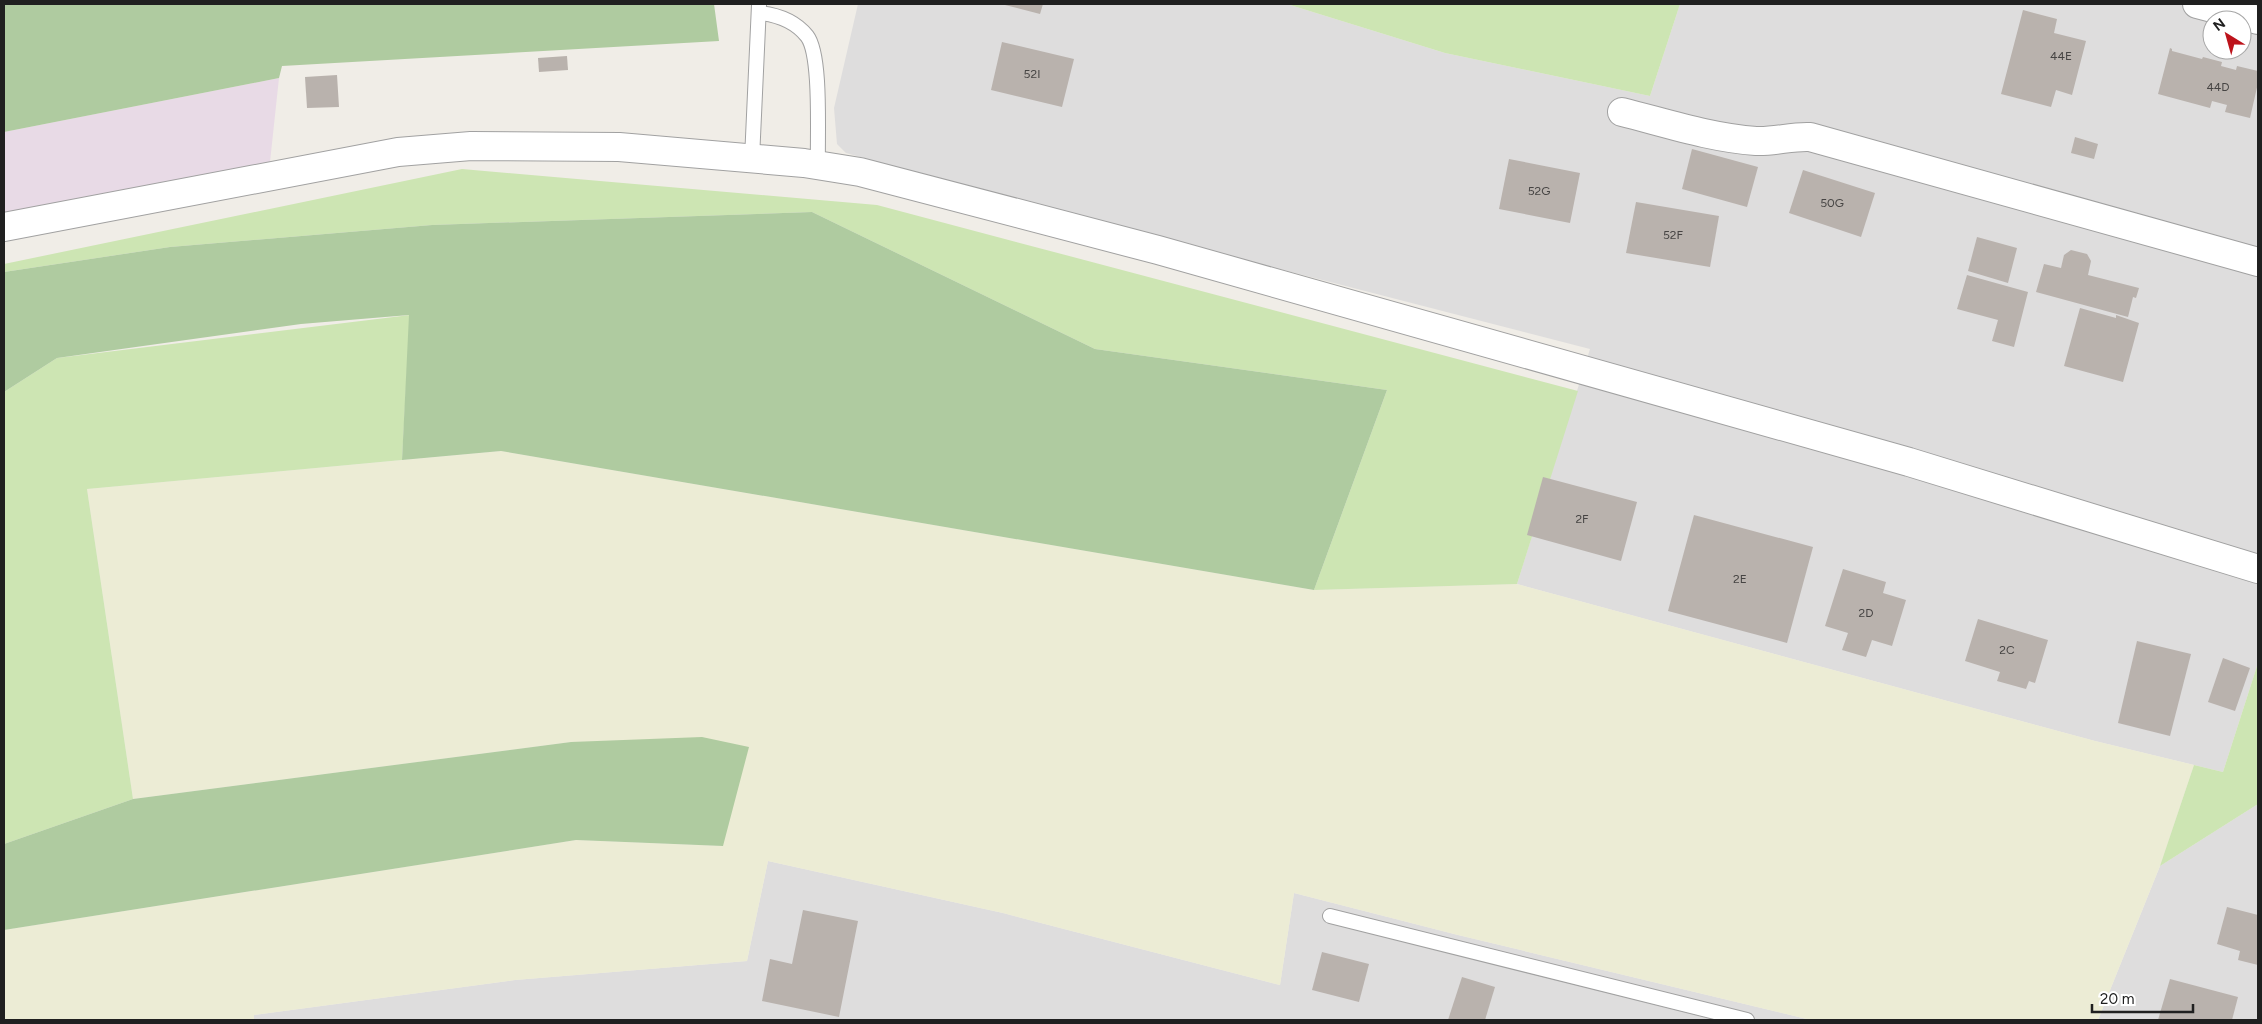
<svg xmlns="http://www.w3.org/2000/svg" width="2262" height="1024" viewBox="0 0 2262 1024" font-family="Figtree,sans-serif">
<rect width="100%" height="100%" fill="#f0ede7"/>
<!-- residential -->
<g fill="#dedddd" fill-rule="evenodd">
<path d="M 858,4 L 1287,4 L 1445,53 L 1650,96 L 1680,4 L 2258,4 L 2258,663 L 2223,772 L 2095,741 L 1517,584 L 1590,349 L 1012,200 L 846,153 L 837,144 L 834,108 ZM 2212,20 L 2242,20 L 2242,50 L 2212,50 Z"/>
<path d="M 2258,804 L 2258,1020 L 2098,1020 L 2160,866 Z"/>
<path d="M 768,861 L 1003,913 L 1280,985 L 1294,893 L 1458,935 L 1811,1020 L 254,1020 L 254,1015 L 515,980 L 747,961 Z"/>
</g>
<!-- industrial -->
<path fill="#e8dae6" d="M 279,78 L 270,162 L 4,214 L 4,132 Z"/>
<!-- farmland -->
<path fill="#ececd5" d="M 501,451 L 1314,590 L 1517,584 L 2095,741 L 2194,765 L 2160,866 L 2098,1020 L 1811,1020 L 1458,935 L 1294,893 L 1280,985 L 1003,913 L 768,861 L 747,961 L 515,980 L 254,1015 L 254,1020 L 4,1020 L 4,930 L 576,840 L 723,846 L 571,742 L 133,799 L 87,489 Z"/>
<!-- grass -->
<g fill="#cde5b3">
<path d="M 1287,4 L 1680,4 L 1650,96 L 1445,53 Z"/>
<path d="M 462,169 L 877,205 L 1578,391 L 1517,584 L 1314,590 L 1387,390 L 1095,349 L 812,212 L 432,225 L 170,247 L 4,272 L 4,264 Z"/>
<path d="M 410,315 L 402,460 L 87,489 L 133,799 L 4,844 L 4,392 L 57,358 Z"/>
<path d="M 2258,663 L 2258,804 L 2160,866 L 2194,765 L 2223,772 Z"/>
</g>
<!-- forest -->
<g fill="#afcba0">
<path d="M 4,4 L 714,4 L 719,41 L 282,66 L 279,78 L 4,132 Z"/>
<path d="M 812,212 L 1095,349 L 1387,390 L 1314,590 L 501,451 L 402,460 L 409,315 L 301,324 L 57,358 L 4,392 L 4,272 L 170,247 L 432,225 Z"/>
<path d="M 702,737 L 749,747 L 723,846 L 576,840 L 4,930 L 4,844 L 133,799 L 571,742 Z"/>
</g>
<!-- building -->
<g fill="#b9b2ad">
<path d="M 1001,4 L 1043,4 L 1040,14 Z"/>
<path d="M 2023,10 L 2057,19 L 2054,33 L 2086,41 L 2072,95 L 2056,90 L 2051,107 L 2001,94 Z"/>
<path d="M 1002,42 L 1074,59 L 1062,107 L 991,90 Z"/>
<path d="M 2170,48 L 2172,49 L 2172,51 L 2202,59 L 2203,57 L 2222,62 L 2221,66 L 2236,70 L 2237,66 L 2258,71 L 2258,83 L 2250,118 L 2225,112 L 2227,105 L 2212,101 L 2210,108 L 2158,94 Z"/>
<path d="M 567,56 L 568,70 L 539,72 L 538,58 Z"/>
<path d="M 337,75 L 339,107 L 307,108 L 305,77 Z"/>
<path d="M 2075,137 L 2098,144 L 2094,159 L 2071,153 Z"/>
<path d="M 1692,149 L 1758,167 L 1747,207 L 1682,189 Z"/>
<path d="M 1509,159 L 1580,173 L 1570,223 L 1499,209 Z"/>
<path d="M 1803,170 L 1875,193 L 1861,237 L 1789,213 Z"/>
<path d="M 1636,202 L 1719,216 L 1710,267 L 1626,253 Z"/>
<path d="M 1977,237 L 2017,248 L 2008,283 L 1968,271 Z"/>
<path d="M 2071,250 L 2087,254 L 2091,261 L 2088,275 L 2139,288 L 2136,298 L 2133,297 L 2128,317 L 2036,292 L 2044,264 L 2061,268 L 2064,255 Z"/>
<path d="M 1967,275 L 2028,292 L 2014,347 L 1992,341 L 1998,320 L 1957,309 Z"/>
<path d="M 2080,308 L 2116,318 L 2116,315 L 2139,323 L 2123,382 L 2064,366 Z"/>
<path d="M 1543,477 L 1637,502 L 1621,561 L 1527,535 Z"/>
<path d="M 1694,515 L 1813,547 L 1787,643 L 1668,611 Z"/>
<path d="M 1843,569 L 1886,582 L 1883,593 L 1906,600 L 1892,646 L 1872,640 L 1866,657 L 1842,650 L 1848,633 L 1825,626 Z"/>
<path d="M 1978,619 L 2048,640 L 2035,683 L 2029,681 L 2026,689 L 1997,681 L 2000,672 L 1965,661 Z"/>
<path d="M 2137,641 L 2191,654 L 2170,736 L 2118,723 Z"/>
<path d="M 2223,658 L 2250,668 L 2235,711 L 2208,702 Z"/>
<path d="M 2227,907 L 2258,915 L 2258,965 L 2238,960 L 2240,951 L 2217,944 Z"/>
<path d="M 803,910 L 858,921 L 839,1017 L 762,1001 L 770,959 L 792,964 Z"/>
<path d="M 1322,952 L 1369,964 L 1359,1002 L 1312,990 Z"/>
<path d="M 1462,977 L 1495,987 L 1485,1020 L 1448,1020 Z"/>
<path d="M 2170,979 L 2238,997 L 2232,1020 L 2158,1020 Z"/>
</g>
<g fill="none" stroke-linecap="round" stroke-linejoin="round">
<defs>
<g id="lane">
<path d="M 760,13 C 778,15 795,21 807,36 C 822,55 817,139 818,166"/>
<path d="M 752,159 L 759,5"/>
<path d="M 1330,916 L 1747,1020"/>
</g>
<g id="street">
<path d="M 2197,4 L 2258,20"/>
<path d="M 1622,112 C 1666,123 1711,138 1756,141 C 1774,142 1792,136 1810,137 L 2258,262"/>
<path d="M 4,227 L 398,152 L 471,146 L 619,147 L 804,163 L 860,172 L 1158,250 L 1909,462 L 2258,569"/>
</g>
</defs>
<!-- lane casing -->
<use href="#lane" stroke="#a1a1a1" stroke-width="16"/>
<!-- street casing -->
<use href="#street" stroke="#a1a1a1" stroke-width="30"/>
<!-- lane -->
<use href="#lane" stroke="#fff" stroke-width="14"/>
<!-- street -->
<use href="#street" stroke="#fff" stroke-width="28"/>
</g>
<g text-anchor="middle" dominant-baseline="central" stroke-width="4" stroke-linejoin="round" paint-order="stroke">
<!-- number labels -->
<g font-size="12" fill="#464443">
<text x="2061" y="56">44E</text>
<text x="1032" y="74">52I</text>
<text x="2218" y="87">44D</text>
<text x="1539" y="191">52G</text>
<text x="1832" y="203">50G</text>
<text x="1673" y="235">52F</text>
<text x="1582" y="519">2F</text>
<text x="1740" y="579">2E</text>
<text x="1866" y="613">2D</text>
<text x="2007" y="650">2C</text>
</g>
</g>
<!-- border -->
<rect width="2262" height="1024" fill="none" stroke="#202020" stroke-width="10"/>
<!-- north arrow -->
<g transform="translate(2227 35) rotate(323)"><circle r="24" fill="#ffffff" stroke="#a6a6a6"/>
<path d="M0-4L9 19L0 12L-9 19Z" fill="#bd131b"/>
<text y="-8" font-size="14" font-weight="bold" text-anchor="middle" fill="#202020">N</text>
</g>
<!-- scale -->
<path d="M2092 1004v8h101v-8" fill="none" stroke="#202020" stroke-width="2.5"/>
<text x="2100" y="1004" font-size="15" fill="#202020" stroke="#ffffff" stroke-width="4" paint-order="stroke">20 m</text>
</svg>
